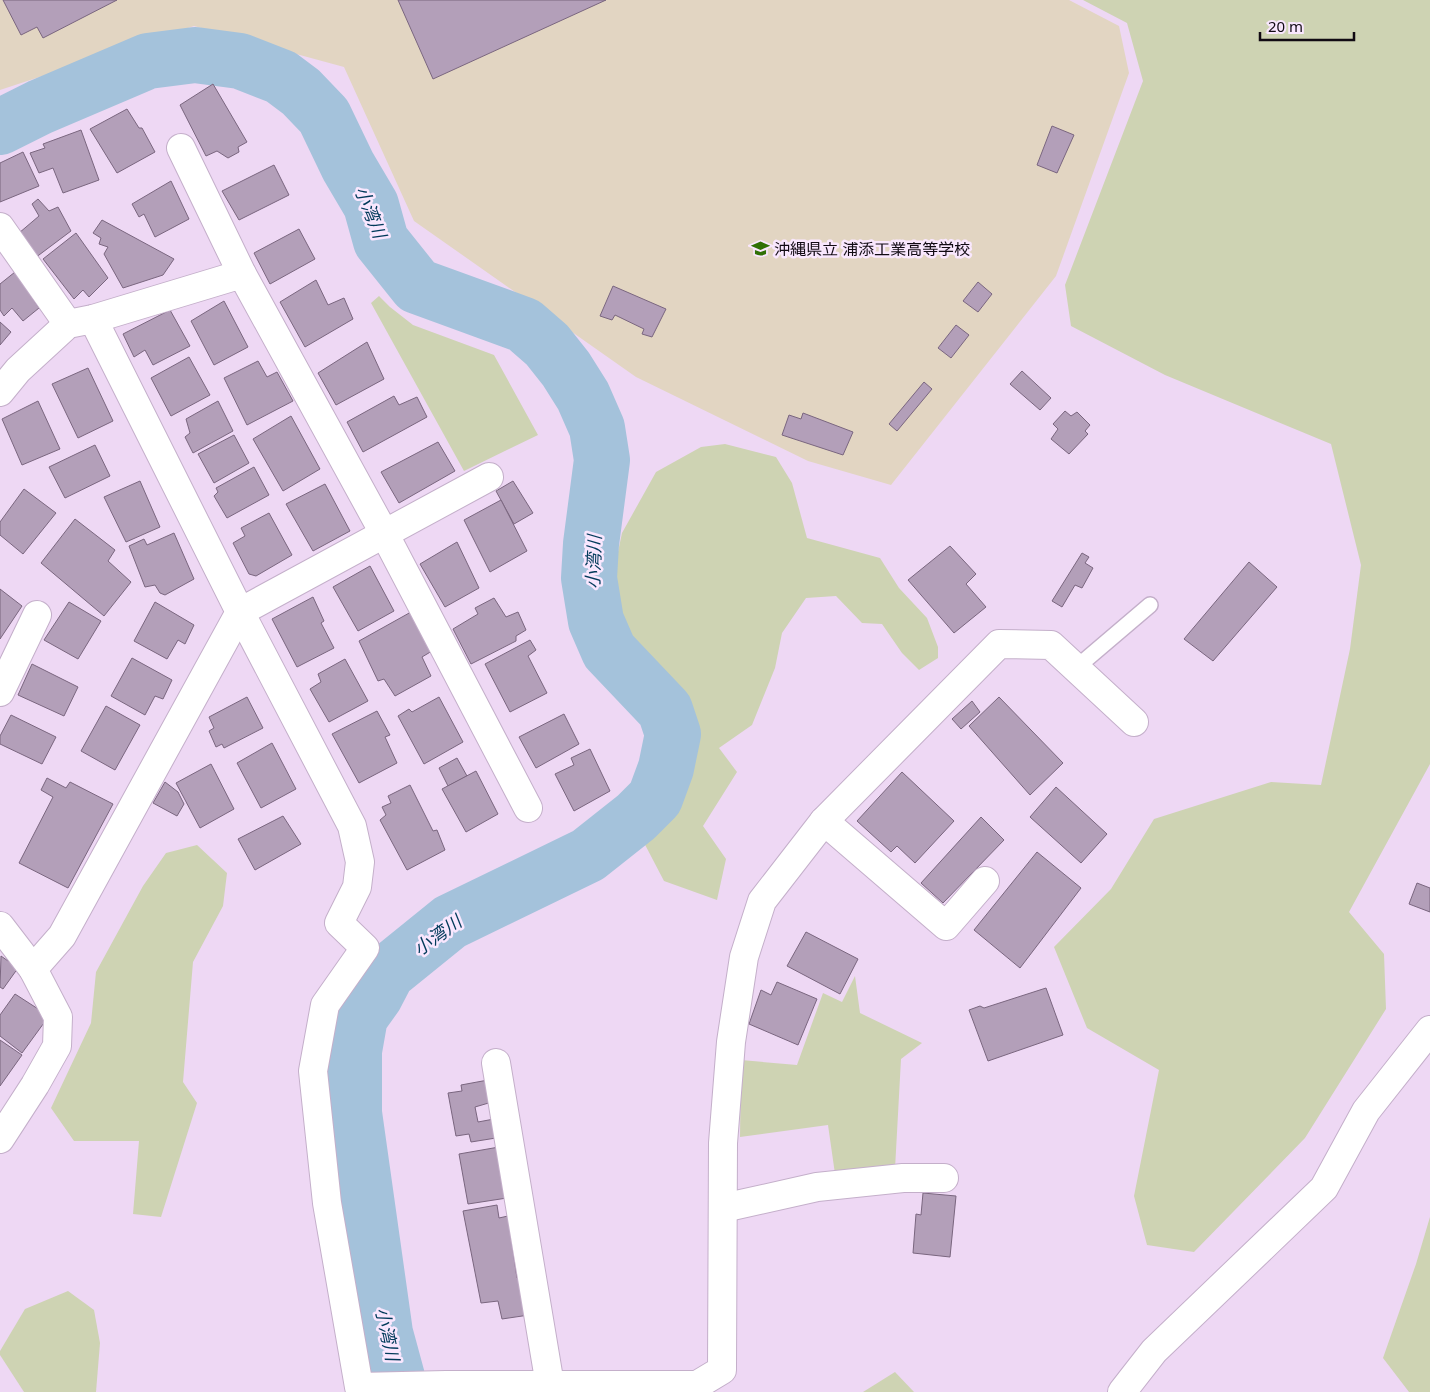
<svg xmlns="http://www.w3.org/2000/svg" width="1430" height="1392" viewBox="0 0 1430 1392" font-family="'Noto Sans','Noto Sans JP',sans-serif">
<rect width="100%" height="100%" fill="#eed8f4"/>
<!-- education -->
<path fill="#e2d5c2" d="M 0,0 L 1069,0 L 1119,26 L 1129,73 L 1056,276 L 891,485 L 808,461 L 636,377 L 414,221 L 344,67 L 194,26 L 0,90 Z"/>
<!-- green -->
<g fill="#ced3b3">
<path d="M 1083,0 L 1430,0 L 1430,764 L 1349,912 L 1384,954 L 1386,1009 L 1305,1138 L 1194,1252 L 1147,1245 L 1134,1196 L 1159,1070 L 1087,1028 L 1054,947 L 1111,889 L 1154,819 L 1271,782 L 1321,785 L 1350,649 L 1361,565 L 1331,444 L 1165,375 L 1071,326 L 1065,285 L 1143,81 L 1127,23 Z"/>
<path d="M 379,296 L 390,307 L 413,325 L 494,355 L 538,435 L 464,471 L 371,303 Z"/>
<path d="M 725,444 L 776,457 L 792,483 L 807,538 L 880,558 L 899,588 L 927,618 L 938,647 L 938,658 L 919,670 L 902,653 L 882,624 L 862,623 L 836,596 L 806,598 L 782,633 L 775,668 L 752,725 L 719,748 L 737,772 L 703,826 L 726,859 L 717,900 L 664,881 L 641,837 L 677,801 L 687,759 L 688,716 L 628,645 L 608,599 L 622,533 L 656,472 L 701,447 Z"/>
<path d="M 197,845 L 227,873 L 223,906 L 193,962 L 183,1082 L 197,1103 L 161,1217 L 133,1214 L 139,1141 L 74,1141 L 51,1108 L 91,1023 L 96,972 L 143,886 L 166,853 Z"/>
<path d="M 855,976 L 860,1013 L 922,1043 L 901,1059 L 895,1169 L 835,1174 L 828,1125 L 740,1137 L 741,1060 L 797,1065 L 823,993 L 842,1002 Z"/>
<path d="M 1430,1217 L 1430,1392 L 1409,1392 L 1383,1358 L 1416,1264 Z"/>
<path d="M 68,1291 L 94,1310 L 100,1343 L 96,1392 L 24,1392 L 0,1355 L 0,1351 L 25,1309 Z"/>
<path d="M 895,1372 L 914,1392 L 863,1392 Z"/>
</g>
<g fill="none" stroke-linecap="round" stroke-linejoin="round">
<!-- river -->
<path stroke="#a4c2db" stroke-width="56" d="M 0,127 L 40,107 L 148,61 L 195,55 L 240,61 L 281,77 L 301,92 L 324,116 L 348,166 L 371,205 L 381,241 L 417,286 L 524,325 L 547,345 L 566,369 L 583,396 L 597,428 L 602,460 L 591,544 L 589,578 L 596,621 L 609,651 L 665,710 L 673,734 L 666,768 L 655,798 L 636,817 L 588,855 L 450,922 L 387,973 L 375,996 L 360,1017 L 354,1051 L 354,1113 L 385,1333 L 401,1392"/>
</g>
<!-- building -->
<g fill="#b39fb9" stroke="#7a667f">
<path d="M 3,0 L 117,0 L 43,38 L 37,27 L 21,35 Z"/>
<path d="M 398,0 L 606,0 L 433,79 Z"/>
<path d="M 213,84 L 247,142 L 238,147 L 239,152 L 228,158 L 217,151 L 206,156 L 180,105 Z"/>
<path d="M 127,109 L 139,128 L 142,128 L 155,152 L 117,173 L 90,129 Z"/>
<path d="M 1052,126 L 1074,135 L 1057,173 L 1037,165 Z"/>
<path d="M 81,130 L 99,180 L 63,193 L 53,168 L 39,173 L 30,153 L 45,148 L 43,144 Z"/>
<path d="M 23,152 L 39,186 L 0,202 L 0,163 Z"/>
<path d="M 274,165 L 289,195 L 239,220 L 222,191 Z"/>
<path d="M 171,181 L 189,219 L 155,237 L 144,214 L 139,217 L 132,204 Z"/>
<path d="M 38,199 L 49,211 L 58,207 L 71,231 L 35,258 L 19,233 L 39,216 L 32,204 Z"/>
<path d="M 102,220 L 174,259 L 163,275 L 123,288 L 104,254 L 108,247 L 99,244 L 101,238 L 93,233 Z"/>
<path d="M 299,229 L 315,259 L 270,284 L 254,253 Z"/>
<path d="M 76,233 L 108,278 L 89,297 L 83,290 L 74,299 L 43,259 Z"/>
<path d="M 15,272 L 39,308 L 23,321 L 12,308 L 4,316 L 0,310 L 0,284 Z"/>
<path d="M 316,280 L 328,305 L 344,298 L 353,319 L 305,347 L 280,302 Z"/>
<path d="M 978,282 L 992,294 L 978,312 L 963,301 Z"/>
<path d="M 613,286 L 666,309 L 652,337 L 642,334 L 644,329 L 615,315 L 612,320 L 600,316 Z"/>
<path d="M 224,301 L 248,347 L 214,365 L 191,321 Z"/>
<path d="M 170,310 L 190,346 L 153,365 L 145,350 L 134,357 L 123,334 Z"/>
<path d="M 0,322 L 11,332 L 0,345 Z"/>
<path d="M 956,325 L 969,335 L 951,358 L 938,348 Z"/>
<path d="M 367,342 L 384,379 L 336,405 L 318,373 Z"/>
<path d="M 189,357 L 210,395 L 171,416 L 151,378 Z"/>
<path d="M 258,361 L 267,377 L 277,372 L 293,401 L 247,425 L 224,378 Z"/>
<path d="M 88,368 L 113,421 L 78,438 L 52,384 Z"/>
<path d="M 1022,371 L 1051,398 L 1040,410 L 1010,384 Z"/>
<path d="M 924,382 L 932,389 L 897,431 L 889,424 Z"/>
<path d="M 394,396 L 399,405 L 417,397 L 427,417 L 363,452 L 347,422 Z"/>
<path d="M 38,401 L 60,449 L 22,465 L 2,419 Z"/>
<path d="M 218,401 L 233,431 L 193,453 L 185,437 L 190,433 L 186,419 Z"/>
<path d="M 1065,411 L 1071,416 L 1077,412 L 1090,425 L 1085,431 L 1088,434 L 1069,454 L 1051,439 L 1058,429 L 1053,424 Z"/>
<path d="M 803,413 L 853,432 L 843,455 L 782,435 L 789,415 L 801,419 Z"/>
<path d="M 291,416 L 320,469 L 283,491 L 253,439 Z"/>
<path d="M 234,435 L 249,463 L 214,483 L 198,454 Z"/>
<path d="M 438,442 L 455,471 L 399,503 L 381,472 Z"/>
<path d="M 95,445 L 110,476 L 65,498 L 49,467 Z"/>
<path d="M 254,467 L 269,495 L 227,518 L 214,496 L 218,492 L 216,488 Z"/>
<path d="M 140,481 L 160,527 L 126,542 L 104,497 Z"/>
<path d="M 513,481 L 533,513 L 514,524 L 496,491 Z"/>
<path d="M 325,484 L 350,531 L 313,551 L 286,504 Z"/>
<path d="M 24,489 L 56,513 L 23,554 L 0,535 L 0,522 Z"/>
<path d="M 501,500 L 527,551 L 490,572 L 464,520 Z"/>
<path d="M 269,513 L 292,555 L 256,576 L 249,574 L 233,543 L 245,536 L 241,528 Z"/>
<path d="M 75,519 L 115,550 L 108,561 L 131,582 L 104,616 L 41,563 Z"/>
<path d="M 174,533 L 194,579 L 165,595 L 160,593 L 155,585 L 145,587 L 129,546 L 144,539 L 147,545 Z"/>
<path d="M 457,542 L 479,588 L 445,607 L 420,564 Z"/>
<path d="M 950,546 L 976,574 L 966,584 L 986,607 L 954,633 L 908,580 Z"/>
<path d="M 1082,553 L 1089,557 L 1085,563 L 1093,568 L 1082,588 L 1075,585 L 1062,607 L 1052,601 Z"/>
<path d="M 1249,562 L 1277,587 L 1213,661 L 1184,639 Z"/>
<path d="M 370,566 L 394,611 L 358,631 L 333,587 Z"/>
<path d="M 0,589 L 22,606 L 0,639 Z"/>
<path d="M 313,597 L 324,621 L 321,623 L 334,648 L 297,667 L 272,619 Z"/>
<path d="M 494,598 L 506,617 L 518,612 L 526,630 L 516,636 L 516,641 L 471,664 L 453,629 L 478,614 L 475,608 Z"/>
<path d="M 69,602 L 101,621 L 78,659 L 44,640 Z"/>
<path d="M 155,602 L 194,625 L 185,644 L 178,640 L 167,659 L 134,641 Z"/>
<path d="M 411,612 L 432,651 L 422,657 L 431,676 L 395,696 L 384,679 L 378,681 L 359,641 Z"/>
<path d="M 530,640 L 536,650 L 528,656 L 547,693 L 510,712 L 485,664 Z"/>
<path d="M 132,658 L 172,680 L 163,699 L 155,696 L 145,715 L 111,696 Z"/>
<path d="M 345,659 L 368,701 L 329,722 L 310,689 L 321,682 L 318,674 Z"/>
<path d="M 32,664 L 78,687 L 64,716 L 18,695 Z"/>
<path d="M 247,697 L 263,728 L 224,748 L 222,744 L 216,747 L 209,731 L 214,728 L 209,717 Z"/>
<path d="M 439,697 L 463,742 L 424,764 L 398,716 L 409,709 L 412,712 Z"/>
<path d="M 999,697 L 1063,763 L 1030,795 L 969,726 Z"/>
<path d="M 972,701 L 980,712 L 961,729 L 952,719 Z"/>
<path d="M 106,706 L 140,725 L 115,770 L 81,751 Z"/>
<path d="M 377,711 L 390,735 L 385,737 L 397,763 L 359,783 L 332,734 Z"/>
<path d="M 564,714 L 579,744 L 536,768 L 519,737 Z"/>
<path d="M 11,715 L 56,737 L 42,764 L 0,744 L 0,736 Z"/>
<path d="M 272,743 L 296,789 L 261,808 L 237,763 Z"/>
<path d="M 590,749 L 610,791 L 574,811 L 555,774 L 574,765 L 571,758 Z"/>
<path d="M 457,758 L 467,776 L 448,786 L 439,768 Z"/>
<path d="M 211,764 L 234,809 L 200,828 L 176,783 Z"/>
<path d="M 476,771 L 498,814 L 466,832 L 442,789 Z"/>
<path d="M 902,772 L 954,821 L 915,863 L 897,846 L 891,852 L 857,821 Z"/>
<path d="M 47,778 L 66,788 L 70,782 L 113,804 L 68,888 L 19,863 L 53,797 L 41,790 Z"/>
<path d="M 165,782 L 178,792 L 184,804 L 177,816 L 153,803 Z"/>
<path d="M 410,785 L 433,831 L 437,830 L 445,850 L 407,870 L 380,820 L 386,815 L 382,807 L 391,803 L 388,796 Z"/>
<path d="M 1056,787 L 1107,834 L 1081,863 L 1030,817 Z"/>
<path d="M 283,816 L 301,844 L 255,870 L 238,839 Z"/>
<path d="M 981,817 L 1004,840 L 943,903 L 921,883 Z"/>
<path d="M 1037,852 L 1081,888 L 1020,968 L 974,930 Z"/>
<path d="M 1417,883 L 1430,888 L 1430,912 L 1409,904 Z"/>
<path d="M 806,932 L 858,959 L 840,994 L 787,966 Z"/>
<path d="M 1,956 L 18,968 L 3,989 L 0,987 Z"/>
<path d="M 777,982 L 817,999 L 798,1045 L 749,1024 L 761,990 L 771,995 Z"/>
<path d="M 1046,988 L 1063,1035 L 988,1061 L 969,1010 L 980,1006 L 984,1008 Z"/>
<path d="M 15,994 L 49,1016 L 22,1053 L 0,1036 L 0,1015 Z"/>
<path d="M 0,1040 L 22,1055 L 0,1086 Z"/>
<path d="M 488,1080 L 492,1102 L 475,1107 L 478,1122 L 494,1119 L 496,1138 L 471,1142 L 469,1134 L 456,1136 L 448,1093 L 462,1091 L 461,1085 Z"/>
<path d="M 499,1147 L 507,1198 L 468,1204 L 459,1154 Z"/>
<path d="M 923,1193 L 956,1196 L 950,1257 L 913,1253 L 916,1214 L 921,1215 Z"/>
<path d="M 497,1205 L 499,1218 L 508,1216 L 517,1278 L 523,1278 L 529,1315 L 502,1319 L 498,1301 L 481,1303 L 463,1211 Z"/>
</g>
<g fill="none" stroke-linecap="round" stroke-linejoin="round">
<defs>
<path id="lane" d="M 1076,668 L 1150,605"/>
<g id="street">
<path d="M 181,148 L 242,274"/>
<path d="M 0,227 L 68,324"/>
<path d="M 93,319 L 240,612 L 352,826 L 360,862 L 357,887 L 339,923 L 365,948 L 325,1005 L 313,1071 L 327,1203 L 359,1387 L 446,1385 L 697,1385 L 722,1370 L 723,1143 L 731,1042 L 744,957 L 762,901 L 824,821 L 999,644 L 1051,645 L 1134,722"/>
<path d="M 0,392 L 18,370 L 68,324 L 93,319 L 242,274 L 384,533 L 528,808"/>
<path d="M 0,692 L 37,615"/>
<path d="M 824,821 L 946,926 L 985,881"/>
<path d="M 0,926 L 33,969 L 58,1017 L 57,1046 L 35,1085 L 0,1139"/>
<path d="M 33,969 L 62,936 L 240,612 L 489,477"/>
<path d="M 496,1063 L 550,1385"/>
<path d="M 723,1208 L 817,1187 L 903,1178 L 944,1178"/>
<path d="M 1122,1392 L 1154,1351 L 1324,1188 L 1366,1111 L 1430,1030"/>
</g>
</defs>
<!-- lane casing -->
<use href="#lane" stroke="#c4afca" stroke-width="18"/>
<!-- street casing -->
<use href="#street" stroke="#c4afca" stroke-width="30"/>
<!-- lane -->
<use href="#lane" stroke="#fff" stroke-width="15"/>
<!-- street -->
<use href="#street" stroke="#fff" stroke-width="28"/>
</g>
<!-- icons -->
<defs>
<symbol id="school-bare" viewBox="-9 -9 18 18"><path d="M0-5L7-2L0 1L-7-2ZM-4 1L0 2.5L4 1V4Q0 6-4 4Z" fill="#307006" stroke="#f9e7fe" stroke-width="2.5" paint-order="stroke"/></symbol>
</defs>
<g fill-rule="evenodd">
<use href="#school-bare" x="748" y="236" width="25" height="25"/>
</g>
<g text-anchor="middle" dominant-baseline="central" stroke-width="5" stroke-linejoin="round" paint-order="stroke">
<!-- poi labels -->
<g font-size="16" fill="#110a13" stroke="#f9e7fe" text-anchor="start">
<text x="774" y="249">沖縄県立 浦添工業高等学校</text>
</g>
<!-- water labels -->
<g font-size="18" font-style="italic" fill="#013a5a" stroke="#f9e7fe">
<text transform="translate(371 212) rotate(68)">小湾川</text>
<text transform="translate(593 562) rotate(-88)">小湾川</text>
<text transform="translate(437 935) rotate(-36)">小湾川</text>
<text transform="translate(388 1334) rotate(78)">小湾川</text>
</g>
</g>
<!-- scale -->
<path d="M1260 32v8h94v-8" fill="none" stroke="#110a13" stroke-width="2.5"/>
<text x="1268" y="32" font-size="15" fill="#110a13" stroke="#f9e7fe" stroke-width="4" paint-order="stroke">20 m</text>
</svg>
